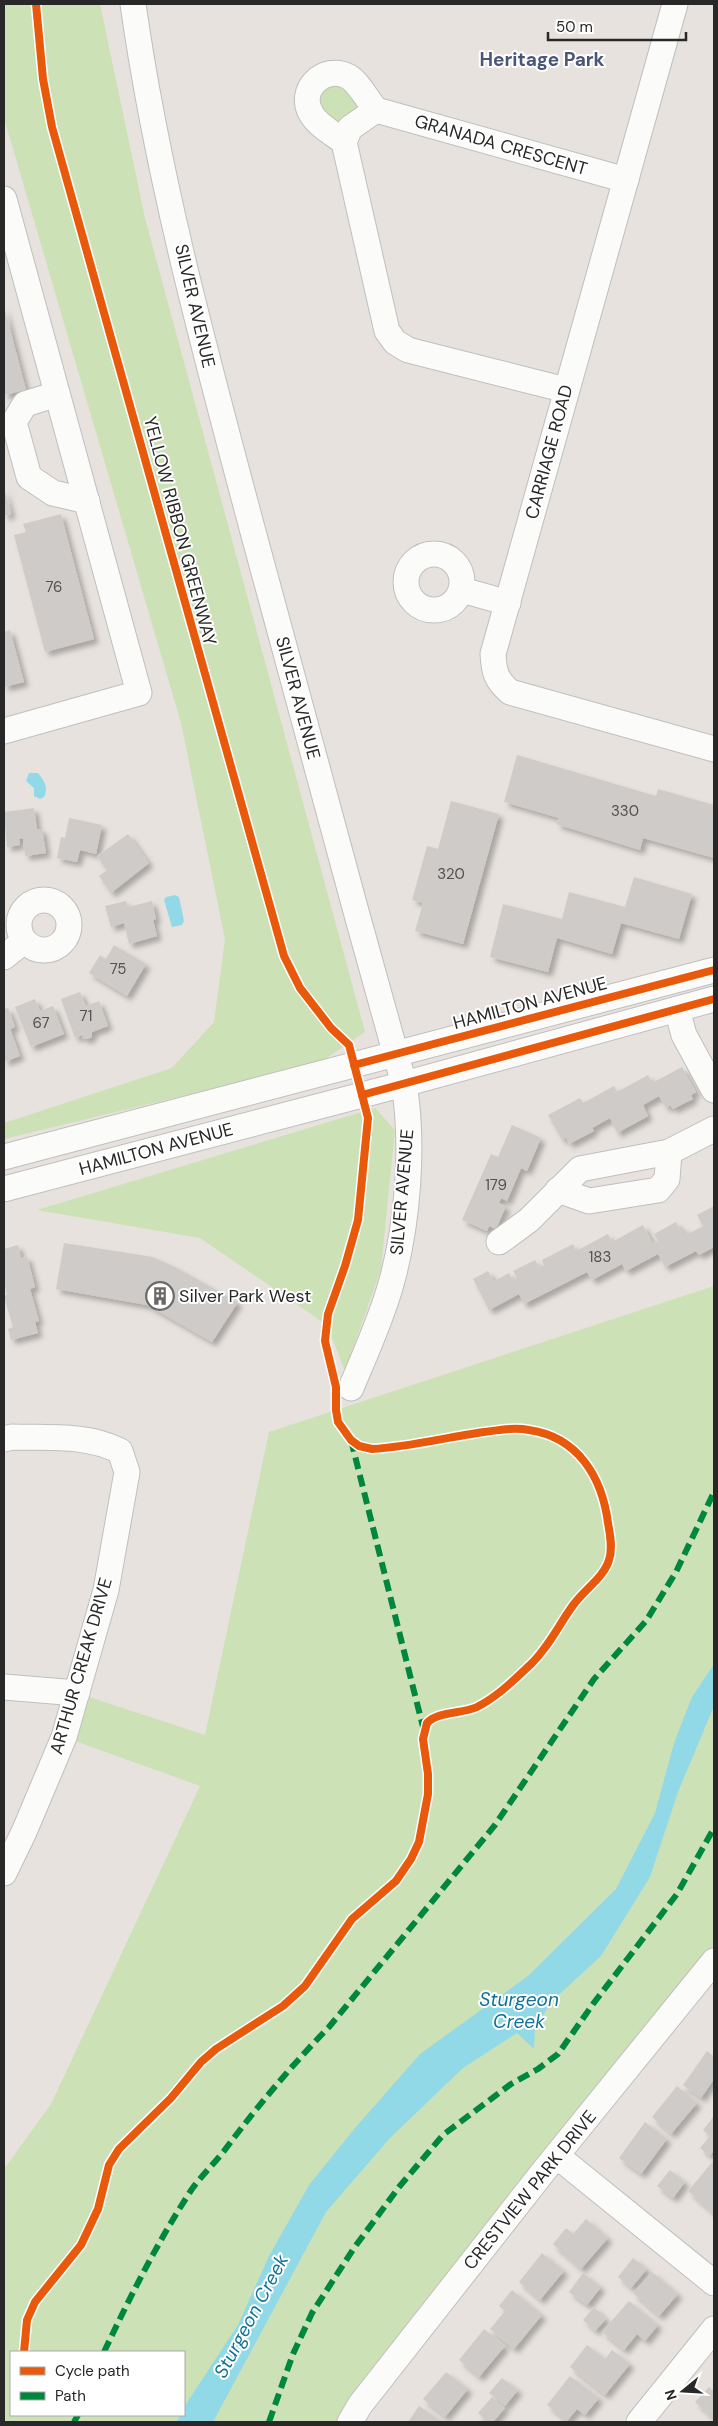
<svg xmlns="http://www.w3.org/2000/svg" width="718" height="2426" viewBox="0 0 718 2426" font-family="'DM Sans',sans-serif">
<defs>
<filter id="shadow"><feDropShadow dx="4.5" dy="4.5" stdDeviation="2.5" flood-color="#0004"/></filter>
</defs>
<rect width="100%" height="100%" fill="#e7e2de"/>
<!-- green -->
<g fill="#cce1b6" fill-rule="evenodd">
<path d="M 4,4 L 100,4 L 145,218 L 365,1032 L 319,1063 L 4,1139 L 4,1123 L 172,1068 L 214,1022 L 225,939 L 181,723 L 4,118 Z"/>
<path d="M 335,73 L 376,110 L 344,142 L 309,88 Z"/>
<path d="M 375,1108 L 395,1130 L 381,1269 L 345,1371 L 327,1325 L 200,1238 L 37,1210 Z"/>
<path d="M 714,1286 L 714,1961 L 350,2422 L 4,2422 L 4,2169 L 51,2104 L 200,1786 L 64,1737 L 77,1693 L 205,1735 L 269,1432 ZM 11,2352 L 184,2352 L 184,2415 L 11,2415 Z"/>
</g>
<!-- water -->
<g fill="#92d9e8">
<path d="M 29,773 L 38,773 C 44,780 49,788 44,797 L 40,799 L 34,796 L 34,788 L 26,781 Z"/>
<path d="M 175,895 L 179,897 L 184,921 L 182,925 L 172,927 L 164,900 L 166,897 Z"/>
<path d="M 714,1664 L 714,1706 L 678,1792 L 650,1877 L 601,1956 L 552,2001 L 535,2028 L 534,2049 L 517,2033 L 463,2068 L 390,2138 L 326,2212 L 213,2422 L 177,2422 L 180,2415 L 184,2415 L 184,2407 L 238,2325 L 269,2256 L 309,2185 L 355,2128 L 420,2054 L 528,1976 L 616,1889 L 655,1813 L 674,1743 L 692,1697 Z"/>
</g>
<!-- building -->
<g fill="#cecbc8" filter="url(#shadow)">
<path d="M 4,306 L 26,390 L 4,395 Z"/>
<path d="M 4,488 L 11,514 L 4,516 Z"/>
<path d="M 61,514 L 94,639 L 45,652 L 14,535 L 26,532 L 23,524 Z"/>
<path d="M 10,630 L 24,682 L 4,687 L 4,632 Z"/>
<path d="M 517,755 L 656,796 L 658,789 L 714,805 L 714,858 L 643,838 L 640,850 L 556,824 L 559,818 L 504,802 Z"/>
<path d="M 451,801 L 499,814 L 463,944 L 415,931 L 423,903 L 412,900 L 427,846 L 438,849 Z"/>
<path d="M 34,808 L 37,829 L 42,829 L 46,853 L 25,856 L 23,838 L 19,839 L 20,845 L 7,847 L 4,812 Z"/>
<path d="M 69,818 L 102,825 L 96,854 L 80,850 L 77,862 L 57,858 L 61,837 L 65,838 Z"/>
<path d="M 128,834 L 149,863 L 111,893 L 99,876 L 107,870 L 97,856 Z"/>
<path d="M 634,877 L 692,894 L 679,939 L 621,923 L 612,954 L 557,938 L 548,972 L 490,957 L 503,904 L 562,919 L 569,892 L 625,907 Z"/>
<path d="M 126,901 L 128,907 L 152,901 L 156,919 L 153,920 L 157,936 L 129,944 L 124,923 L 111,927 L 105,906 Z"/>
<path d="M 114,945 L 146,964 L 127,996 L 89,973 L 100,955 L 106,959 Z"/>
<path d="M 80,992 L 86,1006 L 99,1001 L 108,1026 L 92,1032 L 92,1037 L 87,1039 L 83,1039 L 82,1035 L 75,1038 L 61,999 Z"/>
<path d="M 35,999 L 40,1011 L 53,1006 L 64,1034 L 31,1047 L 15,1007 Z"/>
<path d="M 8,1008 L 15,1027 L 10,1029 L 20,1056 L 4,1062 L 4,1009 Z"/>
<path d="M 682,1067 L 696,1092 L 691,1095 L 693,1099 L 673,1109 L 670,1105 L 666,1108 L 659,1096 L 643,1105 L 648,1116 L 617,1133 L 610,1118 L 592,1128 L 594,1131 L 569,1144 L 566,1137 L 562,1140 L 548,1115 L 580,1098 L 583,1103 L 614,1086 L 617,1092 L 648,1075 L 652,1083 Z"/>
<path d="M 512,1125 L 541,1138 L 527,1171 L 521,1168 L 507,1201 L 501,1198 L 499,1203 L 506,1206 L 496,1229 L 489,1226 L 487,1231 L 462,1220 L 491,1154 L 498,1157 Z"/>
<path d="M 714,1206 L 714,1247 L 699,1255 L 696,1251 L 665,1267 L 658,1254 L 626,1271 L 622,1264 L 592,1280 L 587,1272 L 524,1304 L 519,1294 L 489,1310 L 473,1279 L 488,1271 L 494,1281 L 509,1273 L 513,1281 L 517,1278 L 513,1271 L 535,1260 L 539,1267 L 544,1265 L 542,1260 L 573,1244 L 576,1251 L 608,1234 L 612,1242 L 643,1225 L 653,1244 L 658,1241 L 654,1234 L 676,1222 L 680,1230 L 684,1228 L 688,1234 L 703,1226 L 697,1215 Z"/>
<path d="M 64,1243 L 153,1257 L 175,1267 L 238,1302 L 212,1342 L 147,1305 L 56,1289 Z"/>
<path d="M 18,1245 L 21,1258 L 27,1256 L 35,1287 L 30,1289 L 39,1321 L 35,1322 L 38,1333 L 11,1340 L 8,1329 L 13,1327 L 4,1296 L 7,1295 L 4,1281 L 4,1249 Z"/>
<path d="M 707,2051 L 714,2057 L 714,2079 L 701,2098 L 683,2085 Z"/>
<path d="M 677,2086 L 697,2103 L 671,2134 L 652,2117 Z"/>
<path d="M 714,2116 L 714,2150 L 710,2156 L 700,2148 L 710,2136 L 703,2130 Z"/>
<path d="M 645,2122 L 667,2139 L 641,2174 L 619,2158 Z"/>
<path d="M 714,2160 L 714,2214 L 688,2191 Z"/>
<path d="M 670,2170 L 685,2182 L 673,2198 L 657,2186 Z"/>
<path d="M 586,2219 L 608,2238 L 581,2269 L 553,2244 L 566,2228 L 573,2234 Z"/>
<path d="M 542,2253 L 564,2271 L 540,2300 L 519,2282 Z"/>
<path d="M 633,2258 L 647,2269 L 631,2288 L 618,2277 Z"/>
<path d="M 652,2272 L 678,2294 L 659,2316 L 633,2293 Z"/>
<path d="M 583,2273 L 601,2287 L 587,2305 L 569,2292 Z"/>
<path d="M 512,2290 L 542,2315 L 514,2349 L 490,2329 L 505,2311 L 499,2306 Z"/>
<path d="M 629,2301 L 658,2325 L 645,2341 L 637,2334 L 624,2350 L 602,2332 Z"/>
<path d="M 594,2307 L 606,2319 L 595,2331 L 583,2320 Z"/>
<path d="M 484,2329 L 505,2346 L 479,2377 L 459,2360 Z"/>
<path d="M 587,2345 L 605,2359 L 612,2350 L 630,2364 L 605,2395 L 570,2367 Z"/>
<path d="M 446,2372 L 468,2389 L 445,2417 L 423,2399 Z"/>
<path d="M 570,2376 L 599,2398 L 585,2415 L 577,2409 L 567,2421 L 547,2405 Z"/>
<path d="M 502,2378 L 518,2390 L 505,2406 L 489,2393 Z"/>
<path d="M 709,2387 L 714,2392 L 714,2415 L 712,2417 L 695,2402 Z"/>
<path d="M 492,2397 L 505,2408 L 493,2422 L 488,2422 L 478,2413 Z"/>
<path d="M 419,2406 L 439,2420 L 437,2422 L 408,2422 Z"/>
</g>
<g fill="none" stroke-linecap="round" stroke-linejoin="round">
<defs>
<g id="minor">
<path d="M 133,4 C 158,181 206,355 252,528 C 302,713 352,899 404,1084 C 414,1145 408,1224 391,1284 C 381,1320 365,1354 351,1388"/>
<path d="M 675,4 L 493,654 C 494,672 496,680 510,692 L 714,749"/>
<path d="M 344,142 C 335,135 318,125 312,115 C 296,91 324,63 349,77 C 359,83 368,101 376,110"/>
<path d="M 4,199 L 139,693 L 4,731"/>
<path d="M 566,390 L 408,350 L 395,342 L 387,331 L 344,142 L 350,128 L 376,110 L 626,180"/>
<path d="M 57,394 L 25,404 L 14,422 L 29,477 L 53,493 L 87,501"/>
<circle cx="434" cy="582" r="28"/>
<path d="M 462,590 L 508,603"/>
<circle cx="44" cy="925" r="25"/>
<path d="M 4,957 L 24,941"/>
<path d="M 677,1009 L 684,1035 L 714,1090"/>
<path d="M 4,1157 L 714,970"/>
<path d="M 4,1189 L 404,1084 L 714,999"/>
<path d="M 558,1190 L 589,1201 L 658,1190 L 667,1179 L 669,1152"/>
<path d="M 499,1242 L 529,1220 L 580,1169 L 669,1152 L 714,1129"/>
<path d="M 4,1439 L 12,1437 C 49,1438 86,1434 120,1451 L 127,1472 L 106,1590 L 64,1737 L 24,1832 L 4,1873"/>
<path d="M 4,1687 L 77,1693"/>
<path d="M 557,2156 L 714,2283"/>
<path d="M 350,2422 L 360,2405 L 543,2172 L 714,1961"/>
<path d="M 639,2422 L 714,2329"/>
</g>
</defs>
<!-- minor casing -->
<use href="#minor" stroke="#c0bfbf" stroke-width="27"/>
<!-- minor -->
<use href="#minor" stroke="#fbfbfa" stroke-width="25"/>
<!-- quiet -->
<g stroke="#00873e" stroke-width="6" stroke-dasharray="12 6" stroke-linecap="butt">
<path d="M 351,1440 L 424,1731"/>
<path d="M 104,2352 C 130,2297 157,2243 190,2192 C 200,2177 213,2165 224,2151 C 256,2108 291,2066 329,2027 L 495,1825 L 594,1679 L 646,1621 L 676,1572 L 714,1492"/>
<path d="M 74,2422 L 78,2415"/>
<path d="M 269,2422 L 293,2354 L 312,2313 L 354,2248 L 399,2187 L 443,2135 L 511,2084 L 538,2069 L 558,2054 L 593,2004 L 677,1894 L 714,1828"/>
</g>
<defs>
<g id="cycleway">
<path d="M 354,1065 L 714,970"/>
<path d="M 362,1095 L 714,999"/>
<path d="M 24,2352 L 27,2320 L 35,2302 L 81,2245 L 98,2209 L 109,2165 L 119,2149 L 171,2098 L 201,2062 L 216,2049 L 283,2006 L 305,1986 L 352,1919 L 396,1881 L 411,1859 L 419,1842 L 428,1794 L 428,1774 L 423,1739 L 427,1723 C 438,1711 462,1714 477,1707 C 497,1697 514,1680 530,1665 C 549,1647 559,1624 574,1604 C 585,1589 604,1577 609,1560 C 613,1549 610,1534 608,1523 C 602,1477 578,1437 529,1430 C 514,1427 499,1430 484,1432 C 447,1437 410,1447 372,1449 L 359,1446 L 351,1440 L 338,1422 L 336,1410 L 336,1387 L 325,1341 L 328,1314 L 345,1266 L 358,1220 L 368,1118 L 349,1045 L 331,1028 L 300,988 L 284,956 L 52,127 L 43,79 L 36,4"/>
</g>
</defs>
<!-- cycleway casing -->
<use href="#cycleway" stroke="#fff" stroke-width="11"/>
<!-- cycleway -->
<use href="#cycleway" stroke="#e8590c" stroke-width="8"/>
</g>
<!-- icons -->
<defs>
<symbol id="building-ring" viewBox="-11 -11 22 22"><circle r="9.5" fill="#fff" stroke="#6b6968" stroke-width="1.5"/><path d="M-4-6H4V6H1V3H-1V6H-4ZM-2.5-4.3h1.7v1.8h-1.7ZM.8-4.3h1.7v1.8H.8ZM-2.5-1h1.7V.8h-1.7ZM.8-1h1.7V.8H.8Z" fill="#6b6968"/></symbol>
</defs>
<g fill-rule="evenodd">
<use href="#building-ring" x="144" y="1280" width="32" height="32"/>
</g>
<g text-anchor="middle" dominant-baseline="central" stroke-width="4" stroke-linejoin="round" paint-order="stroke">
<!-- number labels -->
<g font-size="15" fill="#525251">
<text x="54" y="587">76</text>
<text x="625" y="811">330</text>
<text x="451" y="874">320</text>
<text x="118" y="969">75</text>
<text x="86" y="1016">71</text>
<text x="41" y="1023">67</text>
<text x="496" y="1185">179</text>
<text x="600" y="1257">183</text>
</g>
<!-- street labels -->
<g font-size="18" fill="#282828" stroke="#fff">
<text transform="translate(501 145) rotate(16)">GRANADA CRESCENT</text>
<text transform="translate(195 306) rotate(77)">SILVER AVENUE</text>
<text transform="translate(549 452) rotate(-75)">CARRIAGE ROAD</text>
<text transform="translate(180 531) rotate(75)">YELLOW RIBBON GREENWAY</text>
<text transform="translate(298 698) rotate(75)">SILVER AVENUE</text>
<text transform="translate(530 1003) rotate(-15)">HAMILTON AVENUE</text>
<text transform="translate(156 1149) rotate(-15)">HAMILTON AVENUE</text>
<text transform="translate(402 1192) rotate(-85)">SILVER AVENUE</text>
<text transform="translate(81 1666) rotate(-74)">ARTHUR CREAK DRIVE</text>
<text transform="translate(530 2190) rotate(-51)">CRESTVIEW PARK DRIVE</text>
</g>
<!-- poi labels -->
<g font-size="18" fill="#282828" stroke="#fff" text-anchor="start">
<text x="179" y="1296">Silver Park West</text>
</g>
<!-- neighbourhood labels -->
<g font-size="19" font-weight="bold" fill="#4a5678" stroke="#fff">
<text x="542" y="59">Heritage Park</text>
</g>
<!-- water labels -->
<g font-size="19" font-style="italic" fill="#0f7296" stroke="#fff">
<text x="519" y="1999">Sturgeon<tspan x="519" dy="22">Creek</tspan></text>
<text transform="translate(251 2316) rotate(-62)">Sturgeon Creek</text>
</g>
</g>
<!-- border -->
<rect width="718" height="2426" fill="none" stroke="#282828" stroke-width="10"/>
<!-- legend -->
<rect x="10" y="2351" width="175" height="65" fill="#ffffff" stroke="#a9a9a9"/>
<rect x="20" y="2367" width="25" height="8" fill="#e8590c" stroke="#a9a9a9"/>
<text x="55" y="2376" font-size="15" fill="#282828">Cycle path</text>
<rect x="20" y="2392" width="25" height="8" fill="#00873e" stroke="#a9a9a9"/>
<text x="55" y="2401" font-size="15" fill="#282828">Path</text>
<!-- north arrow -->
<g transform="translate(683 2391) rotate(252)" stroke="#ffffff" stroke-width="4" paint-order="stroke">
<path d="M0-4L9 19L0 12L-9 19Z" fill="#282828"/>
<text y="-8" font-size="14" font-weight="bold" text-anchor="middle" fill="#282828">N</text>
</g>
<!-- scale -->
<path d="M548 32v8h138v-8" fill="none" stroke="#282828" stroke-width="2.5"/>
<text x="556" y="32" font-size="15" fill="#282828" stroke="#ffffff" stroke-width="4" paint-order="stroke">50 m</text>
</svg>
